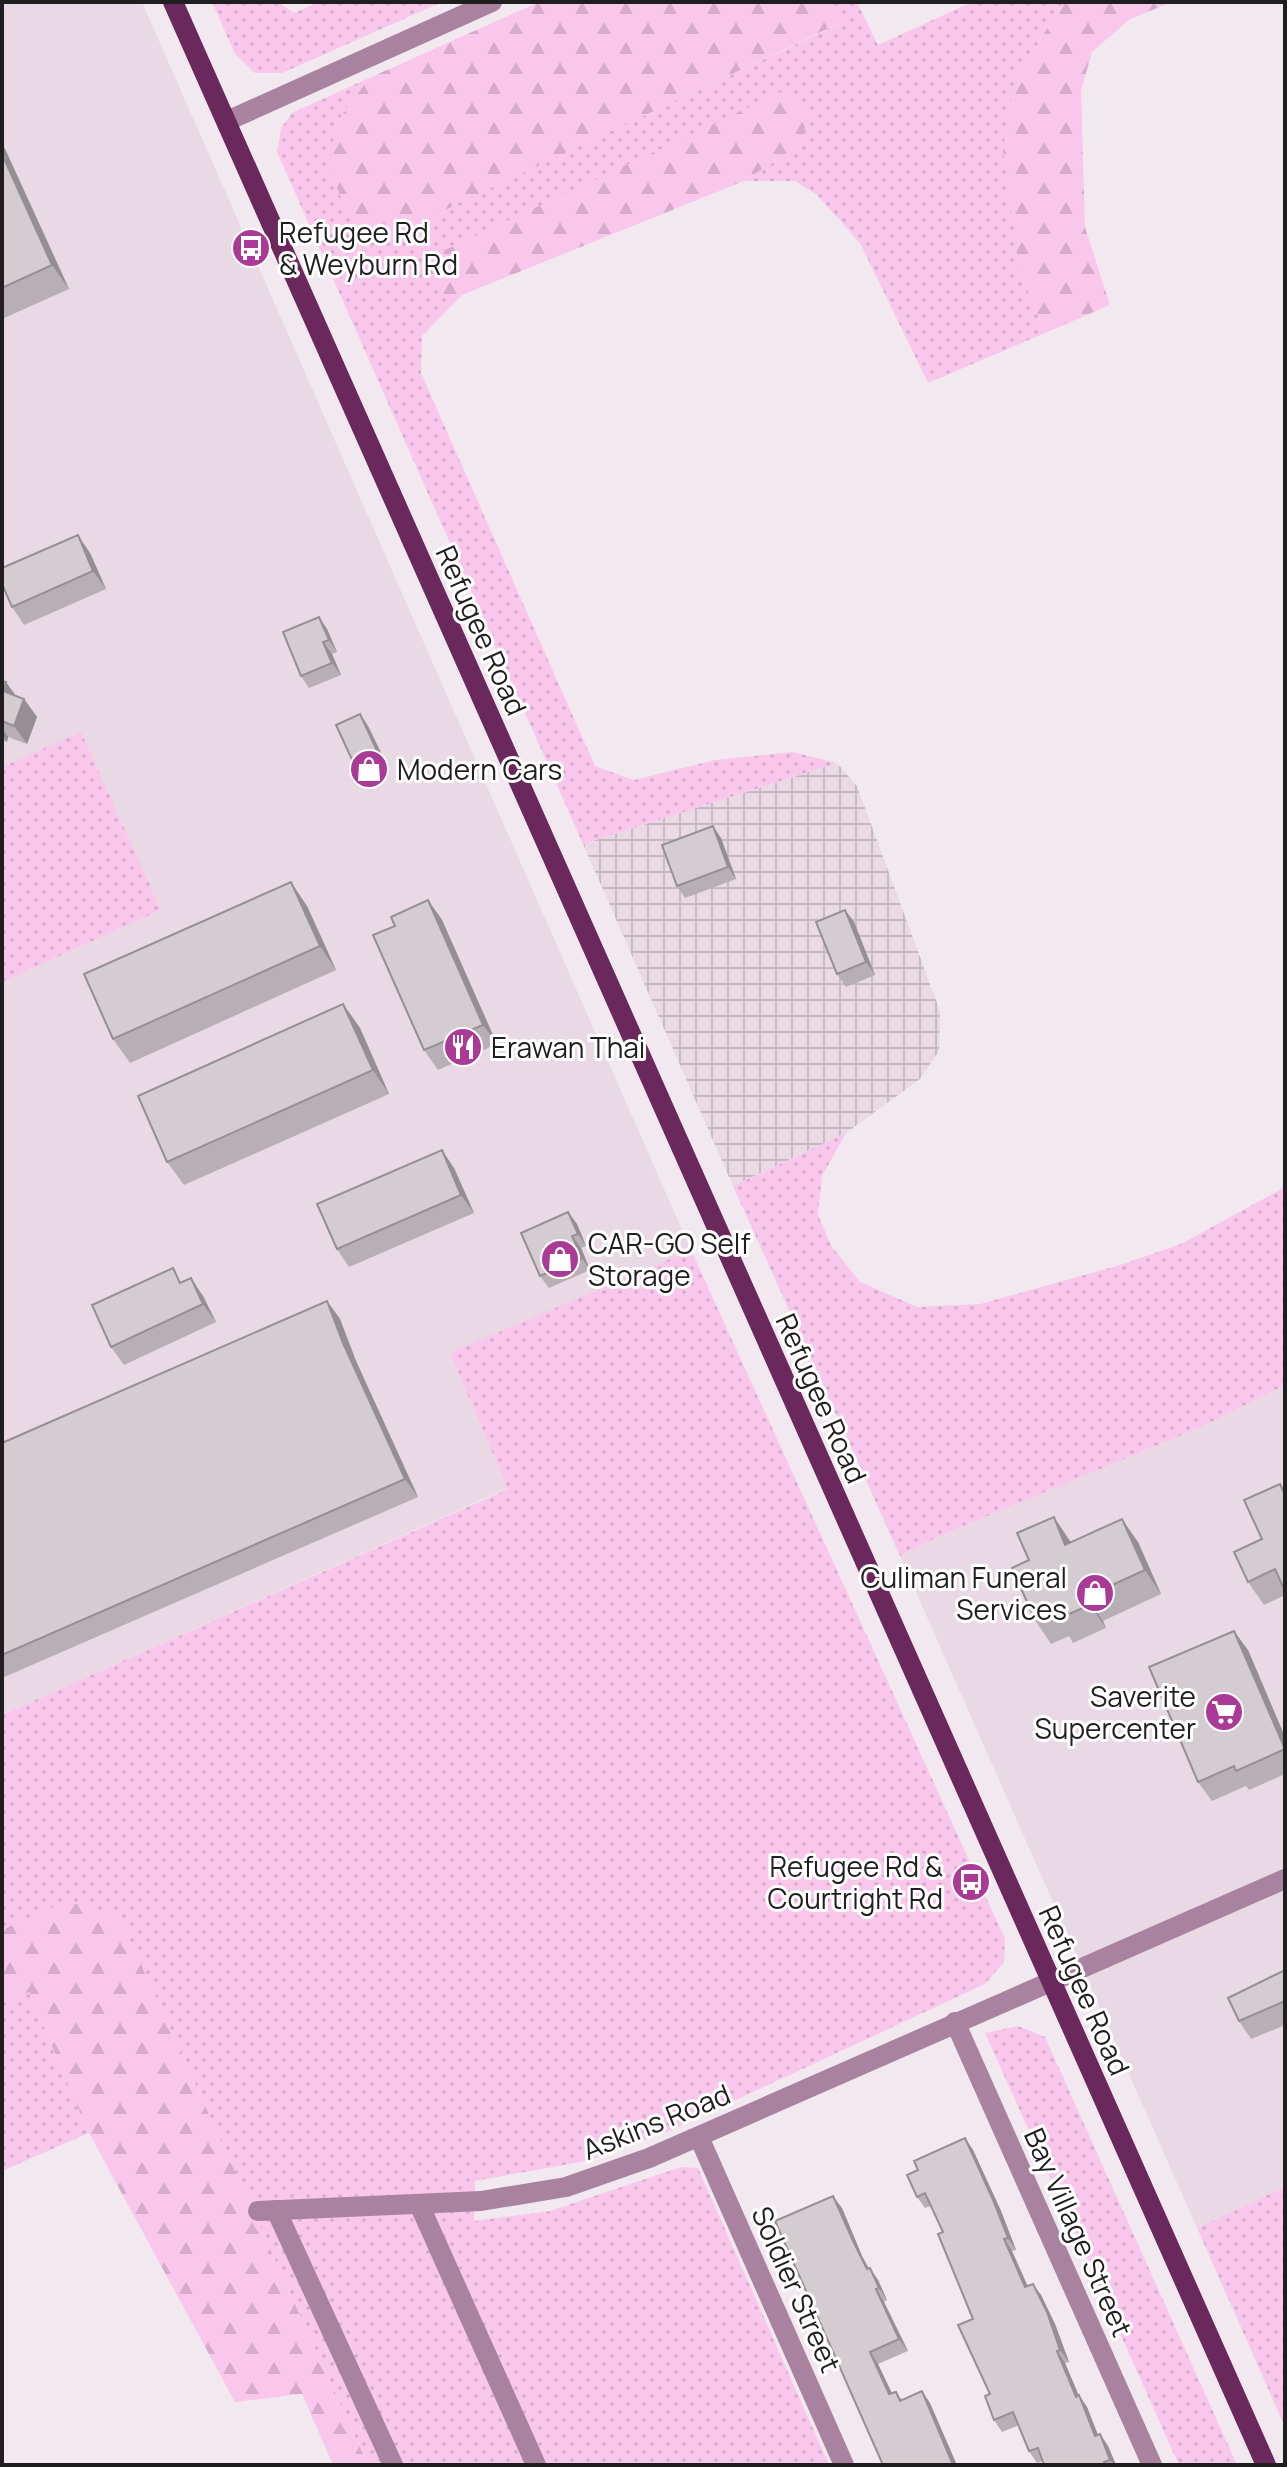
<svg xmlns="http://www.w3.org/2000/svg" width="1287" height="2467" viewBox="0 0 1287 2467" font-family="Manrope,sans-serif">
<defs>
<pattern id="industrial-grid" width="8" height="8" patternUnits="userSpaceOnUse" patternTransform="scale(2)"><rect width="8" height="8" fill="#e9d9e4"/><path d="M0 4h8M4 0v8" fill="none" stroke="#c8bac3"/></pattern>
<pattern id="grass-dots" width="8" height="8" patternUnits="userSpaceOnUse" patternTransform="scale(2)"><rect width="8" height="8" fill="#fac7ec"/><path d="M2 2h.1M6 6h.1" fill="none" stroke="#d6aaca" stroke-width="1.8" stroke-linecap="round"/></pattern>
<pattern id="forest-firs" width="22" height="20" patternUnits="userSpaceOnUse" patternTransform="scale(2)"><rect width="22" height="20" fill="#fac7ec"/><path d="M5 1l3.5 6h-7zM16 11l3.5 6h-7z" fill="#d6aaca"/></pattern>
</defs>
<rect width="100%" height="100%" fill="#f2e9f0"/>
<!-- built -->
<g fill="#e9d9e4">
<path d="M 2,2 L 142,2 L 691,1250 L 657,1265 L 508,1488 L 2,1715 L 2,982 L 161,910 L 81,733 L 2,767 Z"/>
<path d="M 1285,1385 L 1285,2187 L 1197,2228 L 900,1556 L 933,1539 L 1201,1427 Z"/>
</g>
<!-- industrial -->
<path fill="url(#industrial-grid)" d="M 837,763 L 857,786 L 940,1011 L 939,1051 L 920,1079 L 846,1133 L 733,1186 L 583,844 Z"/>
<!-- grass -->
<g fill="url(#grass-dots)">
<path d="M 212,2 L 278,2 L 294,13 L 318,2 L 442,2 L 282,73 L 255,73 L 235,54 Z"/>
<path d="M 833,2 L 857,2 L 878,45 L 972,2 L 1064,2 L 1014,81 L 1019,269 L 1045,333 L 928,383 L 860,243 L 817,195 L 795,181 L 744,181 L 803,143 L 440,295 L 462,295 L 422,336 L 421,373 L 595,766 L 634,780 L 715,760 L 793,752 L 837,763 L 583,844 L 277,152 L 281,128 L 292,113 L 369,78 L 335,125 L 375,242 L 841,23 Z"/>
<path d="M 81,732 L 161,910 L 2,982 L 2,767 Z"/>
<path d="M 846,1133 L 822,1176 L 818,1215 L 832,1247 L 860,1282 L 917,1307 L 980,1304 L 1117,1266 L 1181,1244 L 1285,1187 L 1285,1385 L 1201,1427 L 933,1539 L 900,1556 L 733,1186 Z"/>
<path d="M 691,1250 L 1005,1939 L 1004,1962 L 985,1984 L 669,2131 L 586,2161 L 475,2181 L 474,2221 L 550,2211 L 681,2167 L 698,2168 L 829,2465 L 368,2465 L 119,1916 L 67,1902 L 2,1930 L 2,1715 L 508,1489 L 450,1353 Z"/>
<path d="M 29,1991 L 89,2133 L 2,2171 L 2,2003 Z"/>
<path d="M 1018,2026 L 1045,2037 L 1237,2465 L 1179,2465 L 985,2033 Z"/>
<path d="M 1285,2187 L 1285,2427 L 1197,2228 Z"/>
</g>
<!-- forest -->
<g fill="url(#forest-firs)">
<path d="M 539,2 L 833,2 L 842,22 L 375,243 L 356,234 L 329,168 L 335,125 L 369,78 Z"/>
<path d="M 1064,2 L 1172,2 L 1130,19 L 1092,52 L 1081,91 L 1085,227 L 1110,305 L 1045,333 L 1019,269 L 1003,150 L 1014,81 Z"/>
<path d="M 788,89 L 807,109 L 803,143 L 744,181 L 462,295 L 440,296 L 432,280 L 426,259 Z"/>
<path d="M 67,1901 L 119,1916 L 368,2465 L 333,2465 L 302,2394 L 235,2402 L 89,2133 L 29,1992 L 2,2003 L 2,1930 Z"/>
</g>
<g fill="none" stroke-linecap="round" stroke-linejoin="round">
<!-- minor -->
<g stroke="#a8829e" stroke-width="20">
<path d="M 227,121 L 492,2"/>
<path d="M 955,2022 L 1152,2465"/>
<path d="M 699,2137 L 844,2465"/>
<path d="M 419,2204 L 536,2465"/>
<path d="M 276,2210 L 393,2465"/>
<path d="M 258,2211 L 481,2201 L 566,2187 L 649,2158 L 1285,1879"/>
</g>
<!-- major -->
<path stroke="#6a285d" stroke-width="20" d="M 173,2 L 1266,2465"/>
</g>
<!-- wall -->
<g fill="#b7afb5">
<path d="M 2,144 L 6,151 L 69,289 L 2,319 Z"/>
<path d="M 90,553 L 106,589 L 24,625 L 12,607 Z"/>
<path d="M 327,629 L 337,652 L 332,654 L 341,675 L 309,688 L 301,676 Z"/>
<path d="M 2,681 L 16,696 L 24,699 L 37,717 L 27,744 L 8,737 L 7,742 L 2,740 Z"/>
<path d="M 368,726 L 387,765 L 362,776 L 354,764 Z"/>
<path d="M 721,838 L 736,879 L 685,898 L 677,886 Z"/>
<path d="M 428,900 L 442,920 L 497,1044 L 438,1070 L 424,1050 L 395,926 Z"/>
<path d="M 307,906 L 336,970 L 130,1063 L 113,1039 Z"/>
<path d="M 845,910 L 854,922 L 875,975 L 846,987 L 837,974 Z"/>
<path d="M 343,1004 L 360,1028 L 389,1094 L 184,1185 L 167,1162 Z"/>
<path d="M 454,1168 L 474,1213 L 349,1267 L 337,1249 Z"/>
<path d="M 568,1212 L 577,1224 L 586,1246 L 581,1248 L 590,1270 L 549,1288 L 540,1276 Z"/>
<path d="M 183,1282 L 203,1296 L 216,1322 L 124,1365 L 111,1347 Z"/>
<path d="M 327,1301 L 340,1319 L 356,1361 L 418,1497 L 2,1678 L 2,1443 Z"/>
<path d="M 1280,1484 L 1285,1491 L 1285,1595 L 1264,1605 L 1248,1582 Z"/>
<path d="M 1071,1542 L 1138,1542 L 1161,1594 L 1103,1621 L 1106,1628 L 1073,1643 L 1069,1636 L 1051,1644 L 1035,1620 Z"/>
<path d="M 1248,1650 L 1285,1737 L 1285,1774 L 1249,1790 L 1246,1786 L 1212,1801 L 1198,1782 Z"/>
<path d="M 1285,1970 L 1285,2025 L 1251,2039 L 1239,2021 Z"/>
<path d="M 965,2138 L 973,2150 L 1001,2211 L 1016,2250 L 1012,2251 L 1028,2286 L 1041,2295 L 1055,2324 L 1069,2362 L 1065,2363 L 1079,2396 L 1087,2407 L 1098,2435 L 1100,2434 L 1108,2446 L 1116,2465 L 1044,2465 L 1043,2461 L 1037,2463 L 1029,2451 L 1019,2425 L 1002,2432 L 994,2420 L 990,2394 L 973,2319 L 943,2232 L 931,2206 L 925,2208 L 917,2197 L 918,2170 Z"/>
<path d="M 842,2208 L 862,2256 L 869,2268 L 878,2280 L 887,2300 L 884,2302 L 908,2351 L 878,2364 L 892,2393 L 896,2392 L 902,2400 L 930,2403 L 883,2465 Z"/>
</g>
<!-- shaded-wall -->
<g fill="#958f93">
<path d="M 2,144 L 6,151 L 69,289 L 52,265 L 2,154 Z"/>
<path d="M 78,535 L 90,553 L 106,589 L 93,571 Z"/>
<path d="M 319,617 L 327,629 L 337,652 L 329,640 Z"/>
<path d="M 323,642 L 332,654 L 341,675 L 332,663 Z"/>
<path d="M 6,682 L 19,700 L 3,691 Z"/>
<path d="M 24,699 L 37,717 L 27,744 L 14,726 Z"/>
<path d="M 360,714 L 368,726 L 387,765 L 378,753 Z"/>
<path d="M 2,728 L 8,737 L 7,742 L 2,735 Z"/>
<path d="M 713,826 L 721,838 L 736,879 L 728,867 Z"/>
<path d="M 291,882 L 307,906 L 336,970 L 320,946 Z"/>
<path d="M 428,900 L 442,920 L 497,1044 L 483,1025 Z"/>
<path d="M 845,910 L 854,922 L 875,975 L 866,962 Z"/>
<path d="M 343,1004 L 360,1028 L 389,1094 L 373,1070 Z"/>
<path d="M 442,1150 L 454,1168 L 474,1213 L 461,1195 Z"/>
<path d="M 568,1212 L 577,1224 L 586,1246 L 578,1234 Z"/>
<path d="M 572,1236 L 581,1248 L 590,1270 L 582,1258 Z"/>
<path d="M 191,1278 L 203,1296 L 216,1322 L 203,1304 Z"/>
<path d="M 327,1301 L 340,1319 L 356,1361 L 418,1497 L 405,1479 L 343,1343 Z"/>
<path d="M 1054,1517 L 1070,1541 L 1082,1569 L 1065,1545 Z"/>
<path d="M 1122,1519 L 1138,1542 L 1161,1594 L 1145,1570 Z"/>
<path d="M 1086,1597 L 1103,1621 L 1106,1628 L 1090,1605 Z"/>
<path d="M 1234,1631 L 1248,1650 L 1285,1737 L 1285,1749 Z"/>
<path d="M 965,2138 L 973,2150 L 1001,2211 L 1016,2250 L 1008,2238 Z"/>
<path d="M 833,2196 L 842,2208 L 862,2256 L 875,2282 L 867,2269 L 854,2243 Z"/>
<path d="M 1004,2239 L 1012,2251 L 1033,2299 L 1025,2287 Z"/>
<path d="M 870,2268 L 878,2280 L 887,2300 L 879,2288 Z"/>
<path d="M 1033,2284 L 1041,2295 L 1055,2324 L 1069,2362 L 1060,2350 Z"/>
<path d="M 876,2289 L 884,2302 L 908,2351 L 899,2339 Z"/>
<path d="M 1057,2351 L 1065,2363 L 1084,2408 L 1076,2397 Z"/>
<path d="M 870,2352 L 878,2364 L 898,2407 L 889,2394 Z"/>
<path d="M 922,2391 L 930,2403 L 957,2465 L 953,2465 Z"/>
<path d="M 1079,2395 L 1087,2407 L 1103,2448 L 1095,2436 Z"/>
<path d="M 1100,2434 L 1108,2446 L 1116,2465 L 1114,2465 L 1110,2460 Z"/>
</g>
<!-- building -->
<g fill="#d5ccd2" stroke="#958f93" stroke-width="2">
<path d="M 2,154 L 52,265 L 2,288 Z"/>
<path d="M 78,535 L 93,571 L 12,607 L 2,584 L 2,568 Z"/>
<path d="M 319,617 L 329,640 L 323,642 L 332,663 L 301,676 L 283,632 Z"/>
<path d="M 2,681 L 6,682 L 3,691 L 24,699 L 14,726 L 2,721 Z"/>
<path d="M 360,714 L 378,753 L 354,764 L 336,725 Z"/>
<path d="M 713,826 L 728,867 L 677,886 L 662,845 Z"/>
<path d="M 291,882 L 320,946 L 113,1039 L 84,974 Z"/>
<path d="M 428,900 L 483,1025 L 424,1050 L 373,935 L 395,926 L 391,917 Z"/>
<path d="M 845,910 L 866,962 L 837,974 L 816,922 Z"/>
<path d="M 343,1004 L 373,1070 L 167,1162 L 138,1096 Z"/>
<path d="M 442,1150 L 461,1195 L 337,1249 L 317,1204 Z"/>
<path d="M 568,1212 L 578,1234 L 572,1236 L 582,1258 L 540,1276 L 521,1233 Z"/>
<path d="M 173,1268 L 180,1283 L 191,1278 L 203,1304 L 111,1347 L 92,1305 Z"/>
<path d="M 327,1301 L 343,1343 L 405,1479 L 2,1655 L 2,1443 Z"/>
<path d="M 1280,1484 L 1285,1495 L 1285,1591 L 1275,1569 L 1248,1582 L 1234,1552 L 1262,1539 L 1244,1500 Z"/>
<path d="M 1054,1517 L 1065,1545 L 1122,1519 L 1145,1570 L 1086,1597 L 1090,1605 L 1057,1619 L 1054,1611 L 1035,1620 L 1012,1568 L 1029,1560 L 1017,1533 Z"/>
<path d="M 1234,1631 L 1285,1749 L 1236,1771 L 1234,1766 L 1198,1782 L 1149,1667 Z"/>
<path d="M 1285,1970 L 1285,2001 L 1239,2021 L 1228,1998 Z"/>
<path d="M 965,2138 L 993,2200 L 1008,2238 L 1004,2239 L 1025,2287 L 1033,2284 L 1047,2312 L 1060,2350 L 1057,2351 L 1076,2397 L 1079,2395 L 1095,2436 L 1100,2434 L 1110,2460 L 1104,2462 L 1106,2465 L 1044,2465 L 1038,2448 L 1029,2451 L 1013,2412 L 994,2420 L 985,2396 L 990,2394 L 958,2325 L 973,2319 L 938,2234 L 943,2232 L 925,2193 L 917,2197 L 907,2175 L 918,2170 L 914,2161 Z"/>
<path d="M 833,2196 L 854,2243 L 867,2269 L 870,2268 L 879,2288 L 876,2289 L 899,2339 L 870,2352 L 889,2394 L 896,2392 L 900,2401 L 922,2391 L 953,2465 L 883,2465 L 775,2221 Z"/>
</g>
<!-- icons -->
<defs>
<symbol id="bus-disc" viewBox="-11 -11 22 22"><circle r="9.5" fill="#ab3a96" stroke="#fff"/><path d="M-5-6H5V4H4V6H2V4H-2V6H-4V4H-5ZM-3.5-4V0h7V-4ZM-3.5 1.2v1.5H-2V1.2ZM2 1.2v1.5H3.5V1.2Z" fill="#fff"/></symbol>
<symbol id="shop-disc" viewBox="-11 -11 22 22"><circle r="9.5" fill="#ab3a96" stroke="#fff"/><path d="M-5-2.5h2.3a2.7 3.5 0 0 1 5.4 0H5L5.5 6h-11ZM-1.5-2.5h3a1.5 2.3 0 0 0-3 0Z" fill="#fff"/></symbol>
<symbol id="restaurant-disc" viewBox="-11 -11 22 22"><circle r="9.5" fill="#ab3a96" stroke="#fff"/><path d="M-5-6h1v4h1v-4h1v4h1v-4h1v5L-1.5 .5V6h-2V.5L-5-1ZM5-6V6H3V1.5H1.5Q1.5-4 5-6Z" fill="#fff"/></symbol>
<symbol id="supermarket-disc" viewBox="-11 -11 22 22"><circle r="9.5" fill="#ab3a96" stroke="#fff"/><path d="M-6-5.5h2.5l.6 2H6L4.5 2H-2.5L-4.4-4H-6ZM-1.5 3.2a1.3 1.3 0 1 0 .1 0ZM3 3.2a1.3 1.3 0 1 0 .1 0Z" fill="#fff"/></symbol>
</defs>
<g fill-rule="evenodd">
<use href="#bus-disc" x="229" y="226" width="44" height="44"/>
<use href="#shop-disc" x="347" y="747" width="44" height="44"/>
<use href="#restaurant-disc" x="441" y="1025" width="44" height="44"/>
<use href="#shop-disc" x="538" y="1237" width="44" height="44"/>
<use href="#shop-disc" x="1073" y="1571" width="44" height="44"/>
<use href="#supermarket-disc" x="1202" y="1690" width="44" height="44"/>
<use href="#bus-disc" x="949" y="1860" width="44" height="44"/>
</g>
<g text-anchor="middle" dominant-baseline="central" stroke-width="6" stroke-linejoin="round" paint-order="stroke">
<!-- poi labels -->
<g font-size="28" fill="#211e20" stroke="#fff" text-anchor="start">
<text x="279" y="232">Refugee Rd<tspan x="279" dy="32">&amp; Weyburn Rd</tspan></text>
<text x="397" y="769">Modern Cars</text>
<text x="491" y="1047">Erawan Thai</text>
<text x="588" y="1243">CAR-GO Self<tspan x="588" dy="32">Storage</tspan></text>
<text x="1067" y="1577" text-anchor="end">Culiman Funeral<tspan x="1067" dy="32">Services</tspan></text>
<text x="1196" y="1696" text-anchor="end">Saverite<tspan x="1196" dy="32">Supercenter</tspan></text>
<text x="943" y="1866" text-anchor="end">Refugee Rd &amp;<tspan x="943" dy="32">Courtright Rd</tspan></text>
</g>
<!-- street labels -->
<g font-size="28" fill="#211e20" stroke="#fff">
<text transform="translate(482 630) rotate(66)">Refugee Road</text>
<text transform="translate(822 1398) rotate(66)">Refugee Road</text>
<text transform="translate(1085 1990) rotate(66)">Refugee Road</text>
<text transform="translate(656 2121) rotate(-22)">Askins Road</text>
<text transform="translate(1079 2232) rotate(66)">Bay Village Street</text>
<text transform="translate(797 2289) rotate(66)">Soldier Street</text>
</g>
</g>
<!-- border -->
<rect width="1287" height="2467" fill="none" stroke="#211e20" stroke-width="8"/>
</svg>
